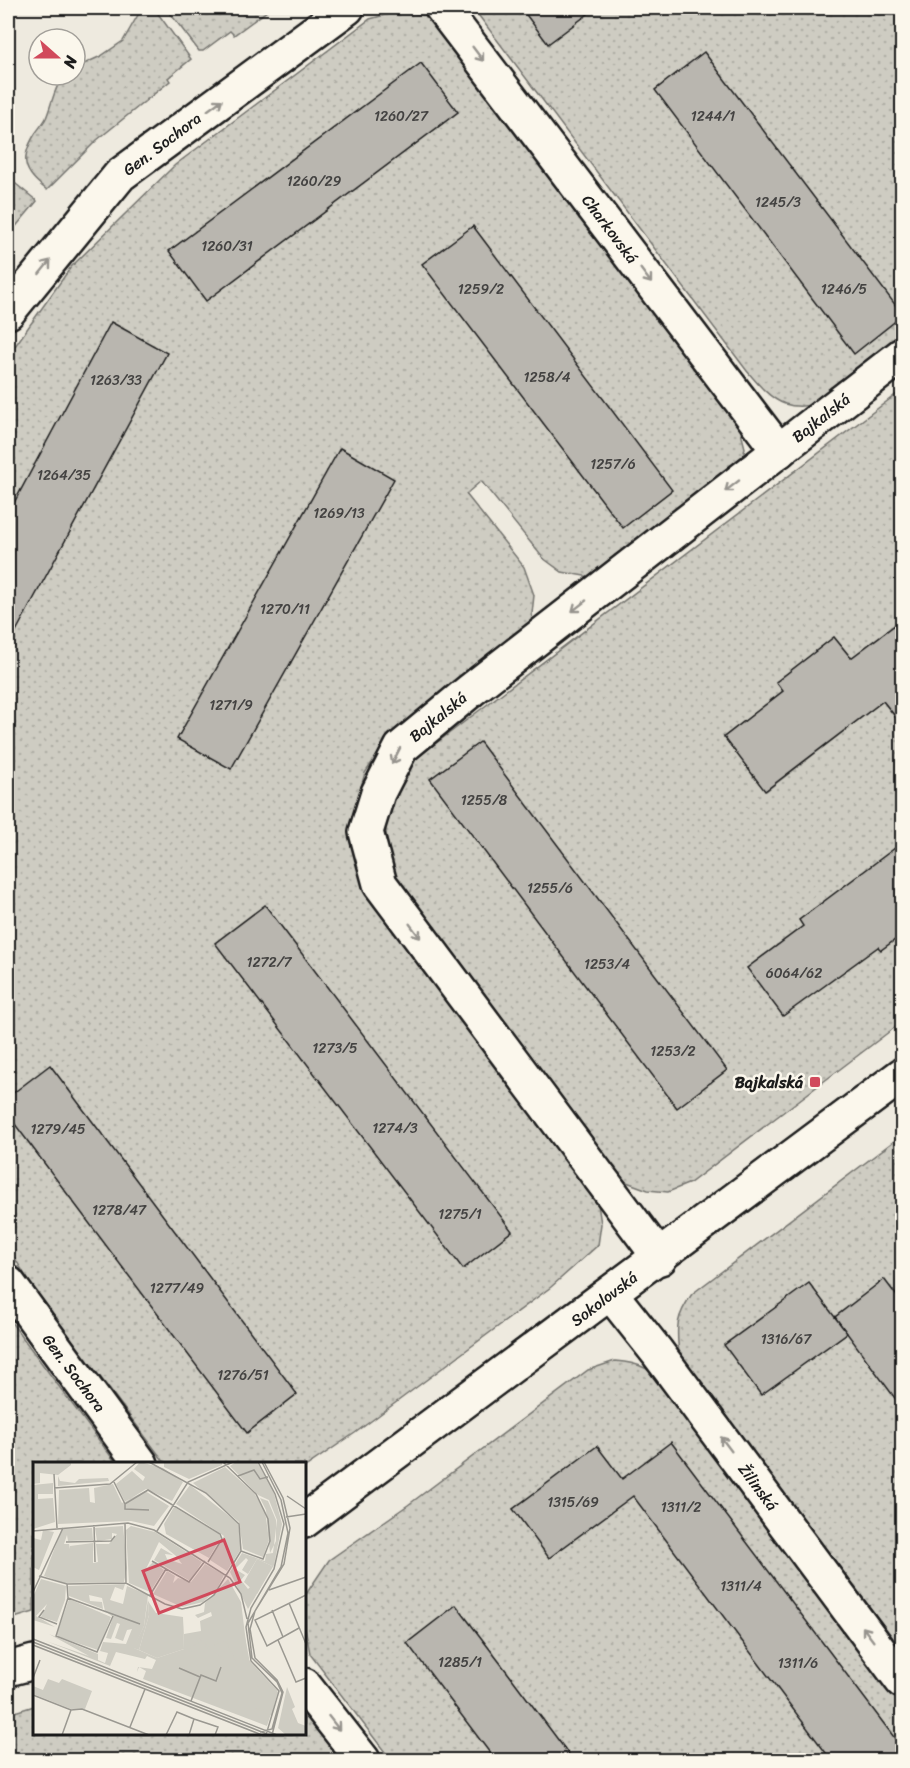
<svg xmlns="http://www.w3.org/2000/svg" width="910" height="1768" viewBox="0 0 910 1768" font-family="Sriracha,sans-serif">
<defs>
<pattern id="grass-dots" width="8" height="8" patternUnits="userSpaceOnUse" patternTransform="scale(1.5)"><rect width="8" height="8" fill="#ceccc2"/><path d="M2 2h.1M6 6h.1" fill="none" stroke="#b0afa6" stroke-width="1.8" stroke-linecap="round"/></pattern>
</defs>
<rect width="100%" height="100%" fill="#eeeadf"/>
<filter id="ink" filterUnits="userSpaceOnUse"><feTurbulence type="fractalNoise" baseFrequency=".0167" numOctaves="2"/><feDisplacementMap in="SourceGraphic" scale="12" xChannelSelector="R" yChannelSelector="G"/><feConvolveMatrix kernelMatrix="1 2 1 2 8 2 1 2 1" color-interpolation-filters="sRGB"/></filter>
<g filter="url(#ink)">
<!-- grass -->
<g fill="url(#grass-dots)" stroke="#75746f" stroke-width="1.5">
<path d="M 142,8 L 154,8 L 191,59 L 168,78 L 170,81 L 97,140 L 47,190 C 24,173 19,160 35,134 C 38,129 43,124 46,118 C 52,104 54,87 64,75 L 75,75 L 75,68 L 101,56 L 123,41 Z"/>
<path d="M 166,8 L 271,8 L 234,35 L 230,31 L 203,51 L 199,51 Z"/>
<path d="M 473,8 L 902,8 L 902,348 C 872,370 826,417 785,404 C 770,399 757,383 747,371 Z"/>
<path d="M 399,11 L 430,16 L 736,413 L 745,448 L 740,470 L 590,577 L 562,572 L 543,558 L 481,481 L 466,494 L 524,567 L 534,595 L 531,623 L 513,647 L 386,742 L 365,773 L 361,787 L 353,839 L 356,859 L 365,886 L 589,1187 L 598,1204 L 601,1224 L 598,1245 L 551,1287 L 355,1433 L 305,1467 L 304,1464 L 165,1463 L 31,1285 L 8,1247 L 8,356 L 71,267 L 175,165 L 370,19 Z"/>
<path d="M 11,180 L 37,201 L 8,236 L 8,184 Z"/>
<path d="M 902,390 L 902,619 L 851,658 L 834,637 L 777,682 L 783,691 L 724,737 L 766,791 L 883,701 L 902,726 L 902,1022 L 690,1183 L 668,1192 L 648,1190 L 624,1181 L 607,1163 L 398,883 L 388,859 L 385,817 L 395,781 L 414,760 Z"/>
<path d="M 902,1135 L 902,1650 L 679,1354 C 676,1326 676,1317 692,1294 Z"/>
<path d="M 8,1318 L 116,1463 L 34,1464 L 34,1612 L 8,1620 Z"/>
<path d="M 615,1361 C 642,1363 651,1369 670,1389 L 902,1698 L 902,1760 L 391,1760 L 310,1654 L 305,1627 L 304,1597 L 329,1560 L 408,1505 L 588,1370 Z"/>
<path d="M 34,1706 L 34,1734 L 304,1734 L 305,1711 L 342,1760 L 8,1760 L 8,1714 Z"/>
</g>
<!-- building -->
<g fill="#b9b6af" stroke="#1c1c1c" stroke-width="1.5">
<path d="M 521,8 L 596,8 L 548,44 Z"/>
<path d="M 704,52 L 903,315 L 854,354 L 655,90 Z"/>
<path d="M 421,63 L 458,112 L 206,301 L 169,251 Z"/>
<path d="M 473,226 L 672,490 L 623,528 L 422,264 Z"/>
<path d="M 111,322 L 167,353 L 8,646 L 8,514 Z"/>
<path d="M 340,448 L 394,479 L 231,769 L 177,739 Z"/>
<path d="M 903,619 L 903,726 L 883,701 L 765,791 L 724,737 L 783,691 L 776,682 L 834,637 L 851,658 Z"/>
<path d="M 480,742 L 727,1070 L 677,1108 L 430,779 Z"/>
<path d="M 903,842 L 903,934 L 881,950 L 878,947 L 783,1016 L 747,968 L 803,926 L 799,920 Z"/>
<path d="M 265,905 L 512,1231 L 463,1269 L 215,943 Z"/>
<path d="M 50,1065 L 297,1394 L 247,1433 L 8,1115 L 8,1097 Z"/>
<path d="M 884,1279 L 903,1304 L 903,1409 L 835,1317 Z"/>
<path d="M 809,1283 L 847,1333 L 761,1395 L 724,1345 Z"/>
<path d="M 671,1442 L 903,1749 L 903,1761 L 832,1761 L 633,1496 L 549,1558 L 513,1509 L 597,1446 L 622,1479 Z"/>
<path d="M 456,1605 L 514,1681 L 574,1761 L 496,1761 L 407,1643 Z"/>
</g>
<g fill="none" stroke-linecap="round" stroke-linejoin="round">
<defs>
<g id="minor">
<path d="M 442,8 L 779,451"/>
<path d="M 8,312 L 120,175 L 347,8"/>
<path d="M 660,1258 L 380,884 L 366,832 L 378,793 L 401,748 L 471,690 L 902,355"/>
<path d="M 8,1283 L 141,1464"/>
<path d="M 611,1294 L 657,1352 L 902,1681"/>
<path d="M 304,1521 L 902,1075"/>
<path d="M 8,1669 L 34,1662"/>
<path d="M 304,1685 L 363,1760"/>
</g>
</defs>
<!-- minor casing -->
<use href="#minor" stroke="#1c1c1c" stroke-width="38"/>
<!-- minor -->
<use href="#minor" stroke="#fbf7ec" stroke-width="33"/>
</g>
<!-- one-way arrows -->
<defs><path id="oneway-shaft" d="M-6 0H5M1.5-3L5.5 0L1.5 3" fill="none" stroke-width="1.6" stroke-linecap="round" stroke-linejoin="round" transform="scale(1.5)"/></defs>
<g stroke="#97948e">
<use href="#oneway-shaft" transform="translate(478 54) rotate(53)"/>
<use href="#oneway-shaft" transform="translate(215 105) rotate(-36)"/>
<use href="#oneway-shaft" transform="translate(45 267) rotate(-51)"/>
<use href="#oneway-shaft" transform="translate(646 276) rotate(53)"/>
<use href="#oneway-shaft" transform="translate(732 486) rotate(142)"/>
<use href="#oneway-shaft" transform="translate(579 606) rotate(142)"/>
<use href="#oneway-shaft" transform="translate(396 756) rotate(117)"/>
<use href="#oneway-shaft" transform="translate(415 931) rotate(53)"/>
<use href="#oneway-shaft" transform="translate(726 1444) rotate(-127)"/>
<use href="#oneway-shaft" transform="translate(868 1634) rotate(-127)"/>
<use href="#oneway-shaft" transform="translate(334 1723) rotate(52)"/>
</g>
</g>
<!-- markers -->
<rect fill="#d1495b" stroke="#fbf7ec" stroke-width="2" x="809" y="1076" width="12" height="12" rx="3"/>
<g text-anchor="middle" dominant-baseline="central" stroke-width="5" stroke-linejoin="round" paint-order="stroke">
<!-- number labels -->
<g font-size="14" fill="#434241">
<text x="401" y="116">1260/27</text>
<text x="713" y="116">1244/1</text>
<text x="314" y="181">1260/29</text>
<text x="778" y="202">1245/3</text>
<text x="227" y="246">1260/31</text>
<text x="481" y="289">1259/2</text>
<text x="844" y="289">1246/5</text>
<text x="547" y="377">1258/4</text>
<text x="116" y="380">1263/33</text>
<text x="613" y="464">1257/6</text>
<text x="64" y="475">1264/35</text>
<text x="339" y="513">1269/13</text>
<text x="285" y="609">1270/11</text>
<text x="231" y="705">1271/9</text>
<text x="484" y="800">1255/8</text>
<text x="550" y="888">1255/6</text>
<text x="269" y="962">1272/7</text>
<text x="607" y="964">1253/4</text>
<text x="794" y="973">6064/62</text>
<text x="335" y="1048">1273/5</text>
<text x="673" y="1051">1253/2</text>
<text x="395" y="1128">1274/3</text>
<text x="58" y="1129">1279/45</text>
<text x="119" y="1210">1278/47</text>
<text x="460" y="1214">1275/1</text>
<text x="177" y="1288">1277/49</text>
<text x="786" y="1339">1316/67</text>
<text x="243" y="1375">1276/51</text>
<text x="573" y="1502">1315/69</text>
<text x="681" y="1507">1311/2</text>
<text x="741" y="1586">1311/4</text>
<text x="460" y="1662">1285/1</text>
<text x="798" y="1663">1311/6</text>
</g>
<!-- street labels -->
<g font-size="16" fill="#1c1c1c" stroke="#fbf7ec">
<text transform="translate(162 144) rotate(-37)">Gen. Sochora</text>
<text transform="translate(610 229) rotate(53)">Charkovská</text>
<text transform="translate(821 418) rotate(-38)">Bajkalská</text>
<text transform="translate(438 717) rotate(-39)">Bajkalská</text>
<text transform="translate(604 1299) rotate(-37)">Sokolovská</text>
<text transform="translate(74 1373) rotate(53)">Gen. Sochora</text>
<text transform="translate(758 1487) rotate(53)">Žilinská</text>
</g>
<!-- poi labels -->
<g font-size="16" font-weight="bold" fill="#1c1c1c" stroke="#fbf7ec" text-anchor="end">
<text x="803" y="1082">Bajkalská</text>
</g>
</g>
<!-- overview -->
<g transform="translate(33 1462)">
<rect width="273" height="273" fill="#eeeadf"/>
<path d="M 107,0 L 130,6 L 150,20 L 139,39 L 113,27 L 92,40 L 83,22 L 99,9 L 110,19 L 112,15 L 101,7 ZM 203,0 L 224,0 L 240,28 L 249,62 L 241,103 L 215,147 L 197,110 L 209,91 L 232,99 L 233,92 L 240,91 L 244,58 L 236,38 L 225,33 L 197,4 ZM 213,96 L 215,98 L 209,108 L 215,112 L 224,97 L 239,104 L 215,127 L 208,118 L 212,113 L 202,107 ZM 192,5 L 221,31 L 232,49 L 236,78 L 230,95 L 210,87 L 206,60 L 160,21 ZM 25,14 L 27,19 L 42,21 L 46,17 L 75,16 L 76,19 L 25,24 ZM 20,21 L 20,32 L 5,32 L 5,37 L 20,36 L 22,60 L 0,67 L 0,23 ZM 80,22 L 89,41 L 112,29 L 136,44 L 121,64 L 98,59 L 25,62 L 26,28 L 56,26 L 57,40 L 62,41 L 61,26 ZM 157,23 L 205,61 L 208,87 L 194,109 L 177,98 L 191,74 L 143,42 ZM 227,36 L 235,39 L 243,58 L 243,79 L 237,91 L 233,48 ZM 141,45 L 186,72 L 188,76 L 176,96 L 133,72 L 131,62 ZM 90,64 L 94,106 L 91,120 L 31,121 L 11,114 L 29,67 L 59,66 L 60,78 L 35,79 L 34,73 L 31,82 L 36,82 L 37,87 L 37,84 L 60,81 L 60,101 L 65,100 L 63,82 L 76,82 L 84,72 L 79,71 L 79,77 L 64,79 L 62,66 ZM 98,64 L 122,70 L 169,100 L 157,119 L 121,98 L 128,86 L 140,93 L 132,92 L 134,97 L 149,102 L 143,94 L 126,80 L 113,107 L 120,100 L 131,108 L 117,130 L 96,121 L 93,68 ZM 10,68 L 21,70 L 6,108 L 0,105 L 0,76 L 8,78 ZM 172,102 L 191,113 L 184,127 L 170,140 L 149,145 L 120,132 L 134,109 L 142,114 L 140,121 L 145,116 L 158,120 ZM 8,117 L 33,124 L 32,138 L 24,160 L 8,155 L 14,142 L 3,154 L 22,165 L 0,158 L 0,135 ZM 195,117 L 208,140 L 215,197 L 245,230 L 234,264 L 110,217 L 113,209 L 106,205 L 104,210 L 105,205 L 119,207 L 123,198 L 114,194 L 112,197 L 83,190 L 77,204 L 13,179 L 56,194 L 16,172 L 65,192 L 65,198 L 72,201 L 75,191 L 67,189 L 70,180 L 93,182 L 99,167 L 94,168 L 90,179 L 82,176 L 87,162 L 84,161 L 78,177 L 73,176 L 80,155 L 72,149 L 69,136 L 56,133 L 57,139 L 69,140 L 70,147 L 36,134 L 35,124 L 92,122 L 90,128 L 82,125 L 77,138 L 90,142 L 94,124 L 115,133 L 111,164 L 101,186 L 124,196 L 151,187 L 150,159 L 151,172 L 168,169 L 167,159 L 179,154 L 178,150 L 165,156 L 162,153 L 171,150 L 172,141 ZM 36,137 L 78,155 L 65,188 L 23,174 ZM 15,217 L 26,221 L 29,217 L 59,229 L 52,247 L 38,247 L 0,232 L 0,224 L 10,228 Z" fill="#ceccc2" fill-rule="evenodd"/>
<path d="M 10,0 L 38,0 L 38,3 L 25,13 L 7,11 L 7,21 L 0,22 L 0,2 ZM 131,0 L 189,0 L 189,3 L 156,17 L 131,5 ZM 115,137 L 116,153 L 106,188 L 100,186 L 111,164 ZM 167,170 L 165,176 L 176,185 L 193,179 L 203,200 L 192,189 L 189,195 L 171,184 L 168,190 L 159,190 L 157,185 L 166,181 L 161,172 ZM 212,175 L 217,201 L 244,228 L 239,254 L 222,246 L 238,248 L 242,233 L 233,220 L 224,225 L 229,218 L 210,199 L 208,176 ZM 254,225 L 262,245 L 259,247 L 265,261 L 273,264 L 273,273 L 253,273 L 245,266 Z" fill="#ceccc2"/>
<path d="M 224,97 L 239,104 L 224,132 L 211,120 ZM 115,139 L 123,151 L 150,155 L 151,187 L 124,196 L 106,188 L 116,153 Z" fill="#ceccc2"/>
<path fill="none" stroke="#9a9891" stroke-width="1.5" d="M 190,0 L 223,32 L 235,57 L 237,79 L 230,97 L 208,89M 225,0 L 242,32 L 251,62 L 241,107 L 218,146 L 213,165 L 218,199 L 246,229 L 233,273M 231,0 L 250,36 L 257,66 L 251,102 L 222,149 L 217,167 L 222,196 L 244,218 L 250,230 L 239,273M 21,12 L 24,66M 205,14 L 221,8 L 227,17 L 235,15M 81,20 L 92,42 L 115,28 L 187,72 L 189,77 L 175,100M 21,26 L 77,22 L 104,0M 254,34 L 273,47M 92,42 L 92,47 L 116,48M 273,54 L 273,77M 253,55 L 273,52M 92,61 L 93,121M 61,63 L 62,100M 0,69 L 95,61 L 121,68 L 197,116 L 208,132 L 214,157M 124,69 L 155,20 L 200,0M 33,80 L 78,79 L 82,74M 119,99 L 156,120 L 172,99M 6,114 L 34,122 L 93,121 L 132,142 L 149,147 L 167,143 L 181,133 L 208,89 L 206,62 L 173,31 L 116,0M 34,122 L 35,136 L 23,174 L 64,190 L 80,154M 236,128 L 273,115M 0,130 L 30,66M 117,133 L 133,107M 35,136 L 107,162M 256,141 L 273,182M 11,148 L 6,155 L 24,162M 239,148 L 250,175M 266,166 L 234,184 L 222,158 L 273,133M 0,177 L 244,273M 245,178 L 263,220 L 273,216M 0,180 L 234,272M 0,183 L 229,273M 146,206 L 167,215M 0,216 L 7,198M 0,233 L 38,248 L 49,247 L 116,273M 158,239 L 168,213 L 183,219 L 188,205M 161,257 L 185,265 L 182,273M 97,265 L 112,227M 227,270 L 239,267 L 249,231 L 244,220 L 219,196 L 215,161 L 248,105 L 255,71 L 248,38 L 229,0M 29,273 L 38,248M 133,273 L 144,250 L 161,257 L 156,273"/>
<path fill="#d1495b" fill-opacity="0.15" stroke="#d1495b" stroke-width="3" d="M 191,78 L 207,120 L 126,151 L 110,109 Z"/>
<rect width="273" height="273" fill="none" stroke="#1c1c1c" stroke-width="3"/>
</g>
<!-- margin -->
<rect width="910" height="1768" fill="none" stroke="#fbf7ec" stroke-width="30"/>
<rect x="15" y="15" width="880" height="1738" fill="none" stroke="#1c1c1c" stroke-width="2" filter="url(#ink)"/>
<!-- north arrow -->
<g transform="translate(57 57) rotate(111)"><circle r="28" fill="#fbf7ec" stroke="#a29f99" stroke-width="1.5"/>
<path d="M0-4.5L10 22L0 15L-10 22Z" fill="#d1495b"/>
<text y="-9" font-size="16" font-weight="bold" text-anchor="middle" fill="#1c1c1c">N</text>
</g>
</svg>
